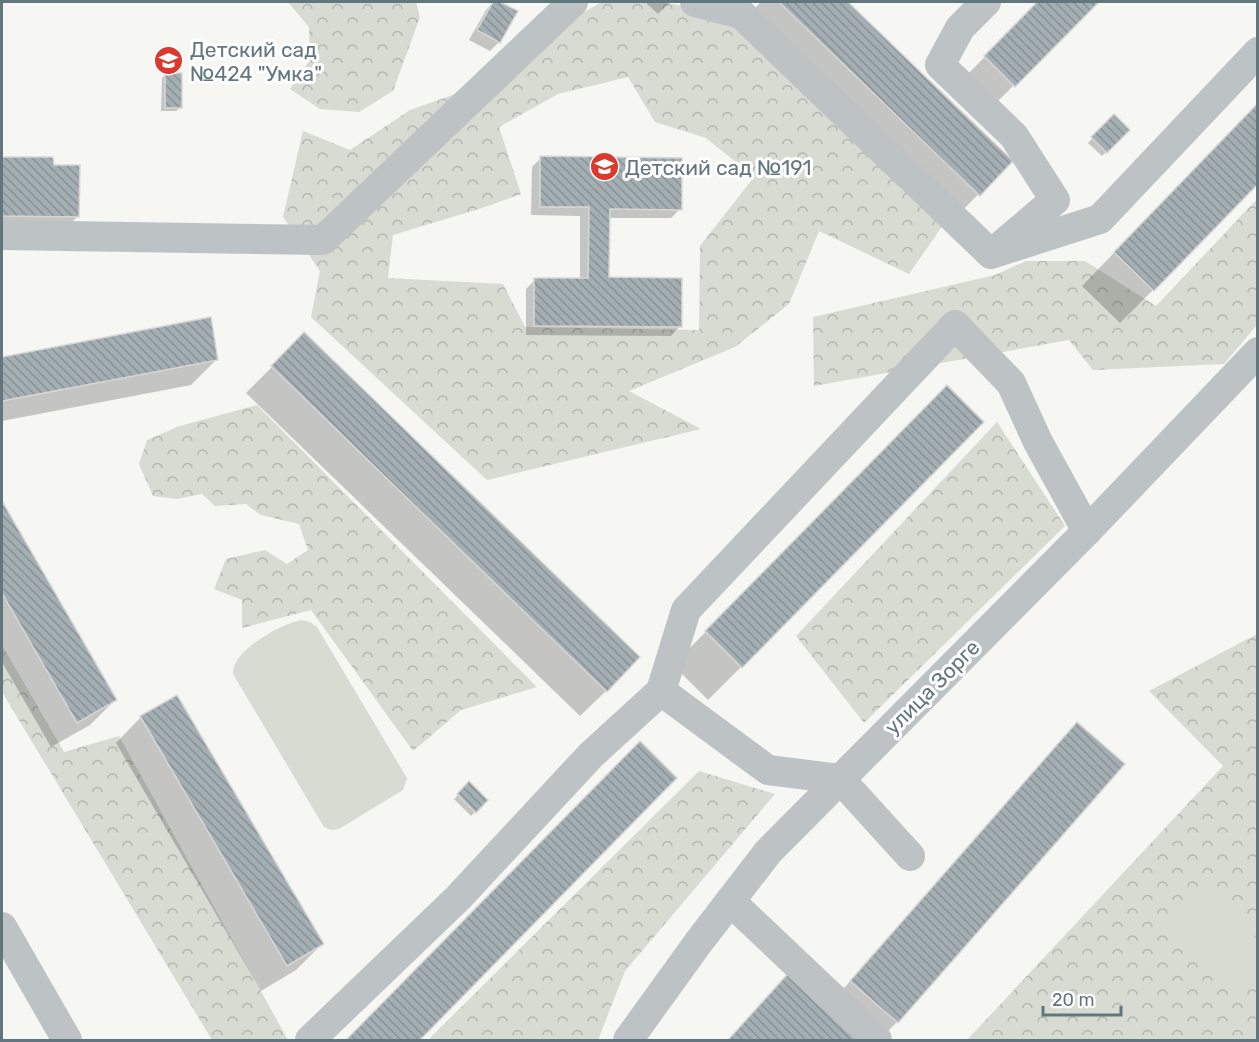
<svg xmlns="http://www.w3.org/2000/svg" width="1259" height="1042" viewBox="0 0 1259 1042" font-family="Rubik,sans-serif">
<defs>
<pattern id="forest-crowns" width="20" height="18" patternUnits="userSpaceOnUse" patternTransform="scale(1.5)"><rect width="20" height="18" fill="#d7dbd2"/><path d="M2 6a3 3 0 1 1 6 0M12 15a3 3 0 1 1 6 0" fill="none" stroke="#b2b6b0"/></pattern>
<pattern id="building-back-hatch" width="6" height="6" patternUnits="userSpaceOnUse" patternTransform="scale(1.5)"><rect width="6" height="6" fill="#a4afb3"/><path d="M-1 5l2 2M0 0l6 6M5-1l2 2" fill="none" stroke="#899397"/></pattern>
</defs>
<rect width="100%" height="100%" fill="#f6f6f3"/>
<!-- forest -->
<g fill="url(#forest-crowns)" fill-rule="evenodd">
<path d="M 288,2 L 416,2 L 420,17 L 393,91 L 359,112 L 320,109 L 290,89 L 310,60 L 309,27 Z"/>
<path d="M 602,2 L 660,2 L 768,19 L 952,212 L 909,274 L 819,231 L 789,304 L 735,347 L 629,391 L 701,429 L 487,480 L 311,317 L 320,271 L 283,217 L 303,131 L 350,150 L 410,110 L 461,92 L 518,48 ZM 628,77 L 655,122 L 706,138 L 754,177 L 700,246 L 699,330 L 525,327 L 503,284 L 388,278 L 393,235 L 479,209 L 521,194 L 499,127 L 558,94 Z"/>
<path d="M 1257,199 L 1257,325 L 1224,364 L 1093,370 L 1069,340 L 814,386 L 813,317 L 995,275 L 1026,261 L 1085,261 L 1156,306 Z"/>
<path d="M 257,405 L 537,687 L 461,710 L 413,751 L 311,610 L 242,628 L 242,600 L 214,589 L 226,559 L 265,550 L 287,564 L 308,550 L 299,524 L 261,515 L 246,504 L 215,506 L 202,494 L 177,499 L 153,496 L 139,464 L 147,440 L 180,426 Z"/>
<path d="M 997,422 L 1065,526 L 864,723 L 796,636 Z"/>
<path d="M 1257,634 L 1257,1040 L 967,1040 L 1223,766 L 1149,691 Z"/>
<path d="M 2,645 L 64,752 L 119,736 L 288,1040 L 212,1040 L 2,692 Z"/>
<path d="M 699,771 L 775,794 L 625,971 L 598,1040 L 428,1040 Z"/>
</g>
<!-- pitch -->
<g fill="#d7dbd2">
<path d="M 301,620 L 310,622 L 317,627 L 407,778 L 403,790 L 339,829 L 331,830 L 324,827 L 233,674 C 231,651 281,624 301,620 Z"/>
<path d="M 1206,888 L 1257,939 L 1257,977 L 1236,1000 L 1165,930 Z"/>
</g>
<!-- shadow -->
<g fill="#0003">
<path d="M 494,2 L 515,12 L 499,42 L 490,51 L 469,40 L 486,10 Z"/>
<path d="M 645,2 L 670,2 L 658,14 Z"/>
<path d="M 761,2 L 846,2 L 1011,161 L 953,220 L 745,18 Z"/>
<path d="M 1039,2 L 1097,2 L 988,111 L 959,83 Z"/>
<path d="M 166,74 L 181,107 L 176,111 L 161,111 L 162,78 Z"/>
<path d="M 1258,104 L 1153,290 L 1120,323 L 1082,286 Z"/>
<path d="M 1114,116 L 1128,130 L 1102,156 L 1088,143 Z"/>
<path d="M 2,158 L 52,159 L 52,167 L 78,216 L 45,249 L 2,249 Z"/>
<path d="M 541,158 L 680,209 L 671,218 L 608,218 L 608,279 L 680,326 L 671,336 L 526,335 L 526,289 L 535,280 L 580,280 L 580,216 L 531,215 L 532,167 Z"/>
<path d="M 209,319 L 217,359 L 191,385 L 2,421 L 2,359 Z"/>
<path d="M 279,360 L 606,691 L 580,716 L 246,393 Z"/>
<path d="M 914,421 L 741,667 L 708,700 L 673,665 Z"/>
<path d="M 2,504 L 115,700 L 90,725 L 51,747 L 2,662 Z"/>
<path d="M 141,717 L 322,944 L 296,970 L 261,991 L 116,743 Z"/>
<path d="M 1063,738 L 897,1022 L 883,1036 L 838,995 Z"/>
<path d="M 607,776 L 675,778 L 418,1040 L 348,1040 Z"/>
<path d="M 469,783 L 486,800 L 471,816 L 454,799 Z"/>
<path d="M 794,970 L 868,1040 L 730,1040 Z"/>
</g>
<!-- building -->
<g fill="url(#building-back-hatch)" stroke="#d8d7d6" stroke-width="1.5">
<path d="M 493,2 L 500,2 L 518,11 L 500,43 L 477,30 Z"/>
<path d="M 779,2 L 848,2 L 1013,161 L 980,196 Z"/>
<path d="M 1037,2 L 1099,2 L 1015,87 L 984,56 Z"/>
<rect x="165" y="73" width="17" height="35"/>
<path d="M 1258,103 L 1258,184 L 1154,291 L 1114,252 Z"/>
<path d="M 1114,114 L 1130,130 L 1107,153 L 1091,137 Z"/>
<path d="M 540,156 L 682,158 L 682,210 L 610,209 L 609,277 L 682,278 L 682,327 L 534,326 L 534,278 L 588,278 L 589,207 L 540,207 Z"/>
<path d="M 2,157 L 53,157 L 54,165 L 80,165 L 79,217 L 2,216 Z"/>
<path d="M 211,317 L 218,360 L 2,401 L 2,357 Z"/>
<path d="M 304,332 L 640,657 L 607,692 L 271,366 Z"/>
<path d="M 947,385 L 984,422 L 742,668 L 705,631 Z"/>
<path d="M 2,501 L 117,700 L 77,723 L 2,593 Z"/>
<path d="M 177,695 L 324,944 L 287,966 L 140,716 Z"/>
<path d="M 1077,722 L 1125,764 L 898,1023 L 850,981 Z"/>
<path d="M 640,741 L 677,778 L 420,1040 L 346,1040 Z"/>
<path d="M 469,781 L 488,800 L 476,813 L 457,794 Z"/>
<path d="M 794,967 L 870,1040 L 728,1040 Z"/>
</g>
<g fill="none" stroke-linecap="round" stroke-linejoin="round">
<!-- minor -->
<g stroke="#bdc3c5" stroke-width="30">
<path d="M 695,2 L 741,14 L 991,254 L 1100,219 L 1258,52"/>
<path d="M 986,2 L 960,28 L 940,65 L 1014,136 L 1055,200 L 1003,244"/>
<path d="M 2,235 L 323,240 L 573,2"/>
<path d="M 661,691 L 686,610 L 955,325 L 1011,383 L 1038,442 L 1087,531"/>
<path d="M 730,901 L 877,1040"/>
<path d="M 2,927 L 67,1040"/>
<path d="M 310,1040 L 458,898 L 591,755 L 661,691 L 768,770 L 840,779 L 910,856"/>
<path d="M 628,1040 L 698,943 L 768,852 L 1087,531 L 1258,352"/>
</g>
</g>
<!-- icons -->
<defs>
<symbol id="school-disc" viewBox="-11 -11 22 22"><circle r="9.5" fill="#dc382d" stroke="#fff"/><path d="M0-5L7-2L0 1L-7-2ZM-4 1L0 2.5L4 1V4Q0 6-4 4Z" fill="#fff"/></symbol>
</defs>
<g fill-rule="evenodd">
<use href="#school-disc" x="152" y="44" width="33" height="33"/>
<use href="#school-disc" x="588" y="150" width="33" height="33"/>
</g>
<g text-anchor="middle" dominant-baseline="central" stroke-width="6" stroke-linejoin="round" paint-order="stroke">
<!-- poi labels -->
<g font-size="21" fill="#62767d" stroke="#fff" text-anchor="start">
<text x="190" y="49">Детский сад<tspan x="190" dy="24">№424 "Умка"</tspan></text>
<text x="625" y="167">Детский сад №191</text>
</g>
<!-- street labels -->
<g font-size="21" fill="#62767d" stroke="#fff">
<text transform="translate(932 687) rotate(-45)">улица Зорге</text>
</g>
</g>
<!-- border -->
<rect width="1259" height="1042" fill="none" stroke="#62767d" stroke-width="6"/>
<!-- scale -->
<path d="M1043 1006v9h78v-9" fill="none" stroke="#62767d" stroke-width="3"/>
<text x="1052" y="1006" font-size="18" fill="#62767d" stroke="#ffffff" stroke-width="4.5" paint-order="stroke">20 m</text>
</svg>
